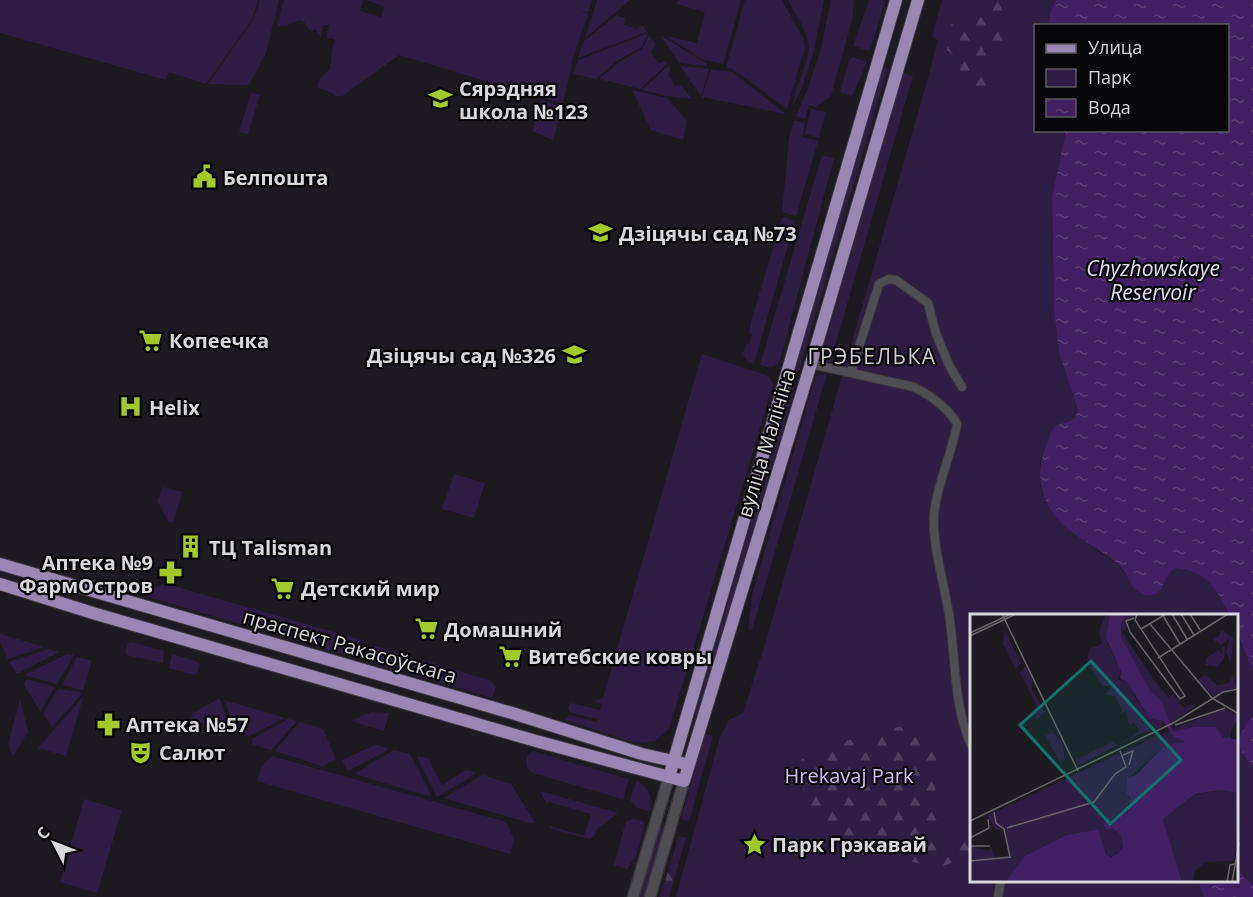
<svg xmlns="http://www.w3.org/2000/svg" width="1253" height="897" viewBox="0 0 1253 897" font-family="'Open Sans',sans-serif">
<defs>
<pattern id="forest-firs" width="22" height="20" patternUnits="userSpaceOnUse" patternTransform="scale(1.5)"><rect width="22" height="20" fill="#2f1e44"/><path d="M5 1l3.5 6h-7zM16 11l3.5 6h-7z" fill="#4c3e5e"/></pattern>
<pattern id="water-ripples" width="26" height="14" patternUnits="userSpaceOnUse" patternTransform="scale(1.5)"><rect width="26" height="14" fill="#402062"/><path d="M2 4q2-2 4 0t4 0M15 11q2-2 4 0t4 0" fill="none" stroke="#5b4078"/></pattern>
</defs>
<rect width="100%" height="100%" fill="#1d1b21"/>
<!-- green -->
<g fill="#2f1e44">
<path d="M 0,0 L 258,0 L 252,20 L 206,84 L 169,72 L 166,80 L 0,33 Z"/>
<path d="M 260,0 L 279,0 L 266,53 L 249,85 L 208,84 L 253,20 Z"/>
<path d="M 284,0 L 363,0 L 360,11 L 381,17 L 384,6 L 365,0 L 592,0 L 588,12 L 581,11 L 588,14 L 573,58 L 563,104 L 399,55 L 342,96 L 334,96 L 335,94 L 317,87 L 320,79 L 331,68 L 330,67 C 333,57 330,50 335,40 L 330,38 L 326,40 L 329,25 L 323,25 L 321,38 L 315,29 L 311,32 L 304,22 L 299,20 L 286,26 L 277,26 Z"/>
<path d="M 597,0 L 630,0 L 585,38 Z"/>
<path d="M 678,0 L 741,0 L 723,64 L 702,59 L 666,36 L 697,43 L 705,12 L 677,4 Z"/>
<path d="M 745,0 L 782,0 L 804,40 L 805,47 L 787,109 L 733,69 L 726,67 Z"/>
<path d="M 788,0 L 824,0 L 814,50 L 802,88 L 793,105 L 792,105 C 795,93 810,55 809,47 C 808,31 795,14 788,0 Z"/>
<path d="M 831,0 L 854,0 L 852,20 L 831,96 L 816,107 L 809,105 L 805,119 L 796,116 L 807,91 L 821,48 Z"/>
<path d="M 869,0 L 885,0 L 870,51 L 853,46 Z"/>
<path d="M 942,0 L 1056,0 L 1051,10 L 1048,25 L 1036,26 L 1036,130 L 1066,131 L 1052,198 L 1054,311 L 1059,352 L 1078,410 L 1075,418 L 1057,425 L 1053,430 L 1040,461 L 1041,491 L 1059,521 L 1069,530 L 1117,564 L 1137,590 L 1141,593 L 1163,586 C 1164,580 1166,573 1171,569 C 1182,563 1206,578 1214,586 C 1221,594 1225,605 1229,615 L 971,615 L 971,880 L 1198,881 L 1204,897 L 676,897 L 719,740 L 729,720 L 743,713 L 765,644 L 928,78 L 938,40 L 932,37 Z"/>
<path d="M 619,13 L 618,16 L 625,18 L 624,25 L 637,29 L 642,25 L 647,32 L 578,58 L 583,42 Z"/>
<path d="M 648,33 L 641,48 L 618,60 L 596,79 L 573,74 L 578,60 Z"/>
<path d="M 649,35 L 655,44 L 651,53 L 659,63 L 664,61 L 668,63 L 640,89 L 599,79 L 619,62 L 642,49 Z"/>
<path d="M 660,35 L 707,64 L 707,66 L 679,63 Z"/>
<path d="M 852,57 L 867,62 L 852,96 L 840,92 L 849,61 Z"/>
<path d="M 669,65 L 670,71 L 668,75 L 675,86 L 681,85 L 692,99 L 667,96 L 642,90 Z"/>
<path d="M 680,66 L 709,69 L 701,96 Z"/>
<path d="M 883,67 L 888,68 L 799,371 L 797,372 L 795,370 Z"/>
<path d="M 711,69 L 732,72 L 786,114 L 702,97 Z"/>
<path d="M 903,73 L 913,76 L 830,363 L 823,361 L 821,357 Z"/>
<path d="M 632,90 L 667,98 L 687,121 L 683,140 L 651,130 Z"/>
<path d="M 251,92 L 260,95 L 248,134 L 239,132 Z"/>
<path d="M 542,100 L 563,107 L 553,140 L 532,131 Z"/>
<path d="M 811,109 L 826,112 L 819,138 L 805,134 Z"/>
<path d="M 794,120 L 805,123 L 802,137 L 818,141 L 796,216 L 782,212 L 789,139 Z"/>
<path d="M 822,155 L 834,158 L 780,360 C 775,369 769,367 760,365 Z"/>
<path d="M 782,217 L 795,221 L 754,364 L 748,362 L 743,354 L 746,344 L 749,344 L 752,334 L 749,333 L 751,322 Z"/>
<path d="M 702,354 L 766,375 L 770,378 L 773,385 L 669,729 L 655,741 L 636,743 L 565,720 L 569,715 L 596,722 L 597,719 L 570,712 L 568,708 L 570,703 L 600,710 L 602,704 L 592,701 L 603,698 Z"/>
<path d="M 827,374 L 752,630 L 748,629 L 752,595 L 815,378 L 819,375 Z"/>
<path d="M 791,384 L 795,386 L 699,717 L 695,715 Z"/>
<path d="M 454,474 L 485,483 L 474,518 L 442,509 Z"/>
<path d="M 163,487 L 182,492 L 173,523 L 169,522 L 157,501 Z"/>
<path d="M 167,584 L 361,640 L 355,658 L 145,596 L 146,591 Z"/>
<path d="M 1236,632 L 1253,672 L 1253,716 L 1240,737 L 1239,745 L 1244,758 L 1253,768 L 1253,885 L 1237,870 Z"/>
<path d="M 0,634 L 44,647 L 8,659 L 0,643 Z"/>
<path d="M 131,642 L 164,651 L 163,663 L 126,655 L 125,652 L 128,643 Z"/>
<path d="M 375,646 L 398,653 L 403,665 L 401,672 L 370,662 Z"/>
<path d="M 49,649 L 59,652 L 19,673 L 16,673 L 9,662 Z"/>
<path d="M 67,654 L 74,655 L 57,684 L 24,675 Z"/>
<path d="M 172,654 L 198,662 L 200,664 L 197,673 L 194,675 L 169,668 Z"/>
<path d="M 77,657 L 92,661 L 83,690 L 62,685 Z"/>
<path d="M 423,660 L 491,681 L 496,687 L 492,698 L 407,673 L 410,668 Z"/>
<path d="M 26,679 L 55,687 L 40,711 L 24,685 Z"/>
<path d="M 58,689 L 80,692 L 81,695 L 52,727 L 43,714 Z"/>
<path d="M 83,697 L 66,756 L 38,748 Z"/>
<path d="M 20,699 L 28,732 L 13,756 L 8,744 Z"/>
<path d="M 218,699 L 220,699 L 227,720 L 223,729 L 191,720 L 191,716 L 194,713 Z"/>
<path d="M 224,700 L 285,718 L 249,736 L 237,732 Z"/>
<path d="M 371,712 L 389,713 L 384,731 L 351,721 Z"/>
<path d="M 288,719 L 297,721 L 271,750 L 252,744 L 252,739 Z"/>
<path d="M 300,722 L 323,729 L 336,759 L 322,766 L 275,751 Z"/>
<path d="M 705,734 L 713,736 L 689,821 L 681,819 Z"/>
<path d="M 375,745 L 387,748 L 388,750 L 348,771 L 342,760 Z"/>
<path d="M 394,750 L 410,754 L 432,797 L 354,774 Z"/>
<path d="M 532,751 L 629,779 L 623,799 L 533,773 C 526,770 526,764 527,756 Z"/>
<path d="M 272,756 L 506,822 L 514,840 L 510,854 L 257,781 L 261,767 Z"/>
<path d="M 416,756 L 428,758 L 442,785 L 466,770 L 477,773 L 437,797 Z"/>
<path d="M 483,775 L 511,784 L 534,821 L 533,824 L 443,798 Z"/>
<path d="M 637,780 C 649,789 653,796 649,811 L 637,808 L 630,800 Z"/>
<path d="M 540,791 L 618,813 L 598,828 L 594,836 L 589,839 L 549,828 L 549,826 L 584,836 L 591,814 L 549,802 L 547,805 Z"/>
<path d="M 84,799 L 122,810 L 97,893 L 60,882 Z"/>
<path d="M 633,819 L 643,821 L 644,824 L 637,853 L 627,869 L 614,865 L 626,821 Z"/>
<path d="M 658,826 L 664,828 L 644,897 L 639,897 Z"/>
</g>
<!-- forest -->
<g fill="url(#forest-firs)">
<path d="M 976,0 L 1003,0 C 1006,7 1006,41 1001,48 C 998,53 986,57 980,60 L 982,71 L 988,78 L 988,88 L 983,97 L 962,82 C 961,74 960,63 954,56 C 948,49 947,54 941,41 L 953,22 L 969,12 Z"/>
<path d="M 908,725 C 926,730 939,744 950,758 L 935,787 L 942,815 L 942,833 L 948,842 L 960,840 L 971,831 L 971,856 L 938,868 L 889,856 L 808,822 L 802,778 L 794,767 L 809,753 L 874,732 Z"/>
<path d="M 679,836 L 686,838 L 669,897 L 660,897 Z"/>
</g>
<!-- water -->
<g fill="url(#water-ripples)">
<path d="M 1056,0 L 1253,0 L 1253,672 L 1237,632 L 1236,615 L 1229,615 C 1219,590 1205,570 1176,568 C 1162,573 1166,596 1149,595 C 1131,594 1129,574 1118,564 C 1103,551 1084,542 1069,530 C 1044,511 1033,478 1045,449 C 1048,442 1051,428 1058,425 C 1063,422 1069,422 1075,418 L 1078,410 L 1059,352 L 1054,311 L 1052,197 L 1066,131 L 1228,130 L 1228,26 L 1048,25 L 1051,10 Z"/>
<path d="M 1253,716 L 1253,768 C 1235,747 1235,738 1253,716 Z"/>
<path d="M 1237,870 L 1253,885 L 1253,897 L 1204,897 L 1198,881 L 1236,880 Z"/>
</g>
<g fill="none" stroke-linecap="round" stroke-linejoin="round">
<defs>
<g id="minor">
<path d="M 811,364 L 914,387 C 931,396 948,407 957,424 C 952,454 937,483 934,514 C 932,543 944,584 949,614 C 956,658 953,704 971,745"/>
<path d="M 851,372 L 879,284 L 889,279 L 896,280 L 928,303 L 936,334 L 949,365 L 962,387"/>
<path d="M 998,897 L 1001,880"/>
</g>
<g id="secondary">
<path d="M 633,897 L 669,777"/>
<path d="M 650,897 L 684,781"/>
</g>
<g id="primary">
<path d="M 0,564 L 512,713 L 642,754 L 682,763"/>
<path d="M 0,584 L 96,614 L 536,741 L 684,781 L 813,357 L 918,0"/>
<path d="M 669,777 L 896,0"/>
</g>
</defs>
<!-- minor casing -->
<use href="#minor" stroke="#3a383c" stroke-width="10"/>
<!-- secondary casing -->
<use href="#secondary" stroke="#3a383c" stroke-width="13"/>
<!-- primary casing -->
<use href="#primary" stroke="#3a383c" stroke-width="14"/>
<!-- minor -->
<use href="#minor" stroke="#504e55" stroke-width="8"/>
<!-- secondary -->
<use href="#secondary" stroke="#504e55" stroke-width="10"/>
<!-- primary -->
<use href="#primary" stroke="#9886b3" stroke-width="12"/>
</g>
<!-- icons -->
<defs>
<symbol id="school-bare" viewBox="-9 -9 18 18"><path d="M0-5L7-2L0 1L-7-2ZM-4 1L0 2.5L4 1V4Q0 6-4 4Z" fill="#a2c929" stroke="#070608" stroke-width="2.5" paint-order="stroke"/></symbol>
<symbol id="civic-bare" viewBox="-9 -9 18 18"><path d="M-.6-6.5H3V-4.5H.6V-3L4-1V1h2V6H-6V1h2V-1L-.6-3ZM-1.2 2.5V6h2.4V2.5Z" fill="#a2c929" stroke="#070608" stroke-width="2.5" paint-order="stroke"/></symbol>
<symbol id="supermarket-bare" viewBox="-9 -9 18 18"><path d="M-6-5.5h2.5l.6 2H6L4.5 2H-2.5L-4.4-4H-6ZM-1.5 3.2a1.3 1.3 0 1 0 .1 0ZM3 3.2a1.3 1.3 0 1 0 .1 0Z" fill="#a2c929" stroke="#070608" stroke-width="2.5" paint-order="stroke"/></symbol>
<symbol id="hospital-bare" viewBox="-9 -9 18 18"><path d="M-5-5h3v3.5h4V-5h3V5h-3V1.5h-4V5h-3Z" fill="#a2c929" stroke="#070608" stroke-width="2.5" paint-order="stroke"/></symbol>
<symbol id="building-bare" viewBox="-9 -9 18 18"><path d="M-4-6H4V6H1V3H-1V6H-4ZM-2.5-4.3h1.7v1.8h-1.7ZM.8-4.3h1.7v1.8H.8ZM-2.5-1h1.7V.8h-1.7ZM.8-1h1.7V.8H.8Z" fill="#a2c929" stroke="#070608" stroke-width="2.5" paint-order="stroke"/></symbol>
<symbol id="pharmacy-bare" viewBox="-9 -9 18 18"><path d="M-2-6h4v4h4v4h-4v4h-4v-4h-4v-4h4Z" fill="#a2c929" stroke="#070608" stroke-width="2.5" paint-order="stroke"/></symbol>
<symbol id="theatre-bare" viewBox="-9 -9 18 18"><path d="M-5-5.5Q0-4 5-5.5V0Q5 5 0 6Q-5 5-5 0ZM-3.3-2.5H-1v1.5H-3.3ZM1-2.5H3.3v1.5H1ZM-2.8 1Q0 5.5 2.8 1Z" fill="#a2c929" stroke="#070608" stroke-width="2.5" paint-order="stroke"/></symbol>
<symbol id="sight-bare" viewBox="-9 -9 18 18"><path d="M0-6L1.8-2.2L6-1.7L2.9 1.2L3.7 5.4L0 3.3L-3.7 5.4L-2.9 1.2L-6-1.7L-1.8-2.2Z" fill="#a2c929" stroke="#070608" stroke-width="2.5" paint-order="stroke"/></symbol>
</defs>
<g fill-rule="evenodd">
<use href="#school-bare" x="424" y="82" width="33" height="33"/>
<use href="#civic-bare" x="188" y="160" width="33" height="33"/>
<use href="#school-bare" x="584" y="216" width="33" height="33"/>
<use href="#supermarket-bare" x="134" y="324" width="33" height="33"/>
<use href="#school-bare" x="558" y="338" width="33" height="33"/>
<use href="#hospital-bare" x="114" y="390" width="33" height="33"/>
<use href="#building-bare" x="174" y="530" width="33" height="33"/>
<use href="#pharmacy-bare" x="154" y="556" width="33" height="33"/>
<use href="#supermarket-bare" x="266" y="572" width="33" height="33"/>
<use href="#supermarket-bare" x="410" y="612" width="33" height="33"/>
<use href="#supermarket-bare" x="494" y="640" width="33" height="33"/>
<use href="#pharmacy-bare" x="92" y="708" width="33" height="33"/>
<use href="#theatre-bare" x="124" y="736" width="33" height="33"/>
<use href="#sight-bare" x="738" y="828" width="33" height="33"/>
</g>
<g text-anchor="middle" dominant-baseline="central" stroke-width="4.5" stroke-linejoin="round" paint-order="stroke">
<!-- poi labels -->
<g font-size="20" font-weight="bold" fill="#d8d7db" stroke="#070608" text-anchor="start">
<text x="459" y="88">Сярэдняя<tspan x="459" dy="23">школа №123</tspan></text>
<text x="223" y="177">Белпошта</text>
<text x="619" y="233">Дзіцячы сад №73</text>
<text x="169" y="340">Копеечка</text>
<text x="556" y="355" text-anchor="end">Дзіцячы сад №326</text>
<text x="149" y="407">Helix</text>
<text x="209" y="547">ТЦ Talisman</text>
<text x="153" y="562" text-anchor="end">Аптека №9<tspan x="153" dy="23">ФармОстров</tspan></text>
<text x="301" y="588">Детский мир</text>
<text x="444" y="629">Домашний</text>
<text x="528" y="656">Витебские ковры</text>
<text x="126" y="724">Аптека №57</text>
<text x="159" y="752">Салют</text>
<text x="772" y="844">Парк Грэкавай</text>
</g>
<!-- street labels -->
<g font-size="20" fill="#d8d7db" stroke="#070608">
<text transform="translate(766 443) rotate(-73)">вуліца Малініна</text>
<text transform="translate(350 646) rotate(16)">праспект Ракасоўскага</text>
</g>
<!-- park labels -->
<g font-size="20" fill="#d4bcf7" stroke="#070608">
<text x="849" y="775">Hrekavaj Park</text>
</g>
<!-- water labels -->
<g font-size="21" font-style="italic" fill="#e6def2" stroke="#070608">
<text x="1153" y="268">Chyzhowskaye<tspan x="1153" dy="24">Reservoir</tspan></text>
</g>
<!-- neighbourhood labels -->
<g font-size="21" letter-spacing="1.5" fill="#cdcad2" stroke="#070608">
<text x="872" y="356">ГРЭБЕЛЬКА</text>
</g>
</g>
<!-- overview -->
<g transform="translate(970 614)">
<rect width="268" height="268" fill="#1d1b21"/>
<path d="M 136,0 L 140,0 L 137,29 L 151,56 L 148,66 L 157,68 L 168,88 L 176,94 L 179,105 L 192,108 L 192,113 L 171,119 L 109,151 L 105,143 L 109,144 L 143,128 L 146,132 L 170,117 L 164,108 L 159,111 L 156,97 L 150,100 L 152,96 L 145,82 L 136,81 L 141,72 L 132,72 L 117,46 L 119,35 L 132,30 L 129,17 ZM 156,0 L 166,0 L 155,7 L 157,13 L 152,18 L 186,69 L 198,83 L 203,80 L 214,94 L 219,91 L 217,82 L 220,92 L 226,91 L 205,107 L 198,108 L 192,87 L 181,78 L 151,23 L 152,7 ZM 35,17 L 51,49 L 46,55 L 33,30 ZM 56,52 L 62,65 L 62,76 L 75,98 L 66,106 L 65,101 L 59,102 L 69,96 L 50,58 ZM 235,61 L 247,71 L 259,69 L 263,61 L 266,74 L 243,82 L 226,67 ZM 255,95 L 268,101 L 268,109 L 265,108 L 261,118 L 261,125 L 268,126 L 259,125 L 250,121 L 246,113 L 221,113 L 205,119 L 201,115 ZM 78,113 L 93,130 L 95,148 L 92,145 L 91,150 L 75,122 L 81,119 ZM 200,116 L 215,129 L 195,131 L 162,161 L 156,168 L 156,179 L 161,184 L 157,195 L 142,210 L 138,203 L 137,216 L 142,214 L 151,221 L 153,230 L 149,239 L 143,243 L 137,240 L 126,215 L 97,221 L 58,240 L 36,268 L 0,268 L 0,248 L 40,243 L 33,214 L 26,216 L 17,202 ZM 251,176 L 268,179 L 264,247 L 236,248 L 225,257 L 223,268 L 212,268 L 193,205 L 224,181 Z" fill="#2f1e44"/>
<path d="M 251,16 L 263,24 L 261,49 L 256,38 L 260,24 L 251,31 L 242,25 L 249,22 ZM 252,32 L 255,32 L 254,45 L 247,53 L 235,51 L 236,44 L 249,36 L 252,41 ZM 117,164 L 129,172 L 122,182 L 124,186 L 114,169 ZM 101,172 L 111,179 L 110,185 L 115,187 L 112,191 L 94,189 ZM 250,182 L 261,182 L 262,188 L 217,191 L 227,185 ZM 0,232 L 18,237 L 22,235 L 25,244 L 0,246 Z" fill="#2f1e44"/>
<path d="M 140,0 L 156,0 L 151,10 L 151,23 L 181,78 L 192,87 L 203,118 L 222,113 L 246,113 L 253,123 L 268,126 L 268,179 L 251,176 L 225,180 L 193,205 L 212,268 L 35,268 L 56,241 L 97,221 L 128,215 L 136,240 L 141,243 L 148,240 L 153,232 L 151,221 L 142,214 L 136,216 L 134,211 L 138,203 L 142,210 L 157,195 L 161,184 L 156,179 L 157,164 L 166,161 L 195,131 L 215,128 L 203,122 L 193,107 L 180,105 L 157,68 L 150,65 L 151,57 L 136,24 Z" fill="#402062"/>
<path fill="none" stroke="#68666b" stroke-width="1.5" d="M 32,0 L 108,157M 192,0 L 210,30M 202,0 L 217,25M 211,0 L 224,21M 220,0 L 230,16M 164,4 L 156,7 L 160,18 L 210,85 L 215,82 L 165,6 L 167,0M 180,10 L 242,84M 171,15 L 196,0M 0,19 L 41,0M 0,22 L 46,0M 188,44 L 258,0M 242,84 L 269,100M 205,111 L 255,94M 153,141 L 163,137 L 159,151M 0,207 L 205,108 L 253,78 L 269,75M 42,212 L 37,214 L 124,188 L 145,160 L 156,153 L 150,137M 0,224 L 19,214 L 18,205M 0,232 L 20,232M 0,247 L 40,243 L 34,215 L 26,209 L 24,198M 257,268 L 260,251 L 265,250M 262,268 L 269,229"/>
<path fill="#0f766e" fill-opacity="0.15" stroke="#0f766e" stroke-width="3" d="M 121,47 L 211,146 L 140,210 L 50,111 Z"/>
<rect width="268" height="268" fill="none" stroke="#d8d7db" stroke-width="3"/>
</g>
<!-- legend -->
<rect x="1034" y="24" width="195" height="108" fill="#070608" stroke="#5b5a5c" stroke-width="1.5"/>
<rect x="1046" y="44" width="30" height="9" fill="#9886b3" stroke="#5b5a5c" stroke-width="1.5"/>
<text x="1088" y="54" font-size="18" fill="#d8d7db">Улица</text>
<rect x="1046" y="69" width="30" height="18" fill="#2f1e44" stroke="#5b5a5c" stroke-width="1.5"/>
<text x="1088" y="84" font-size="18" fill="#d8d7db">Парк</text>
<rect x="1046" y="99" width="30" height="18" fill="url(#water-ripples)" stroke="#5b5a5c" stroke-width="1.5"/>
<text x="1088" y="114" font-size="18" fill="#d8d7db">Вода</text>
<!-- north arrow -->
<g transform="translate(54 843) rotate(312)" stroke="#070608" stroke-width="4.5" paint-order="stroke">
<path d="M0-4.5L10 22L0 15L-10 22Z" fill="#d8d7db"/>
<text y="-9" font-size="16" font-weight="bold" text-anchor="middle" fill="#d8d7db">С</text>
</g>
</svg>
